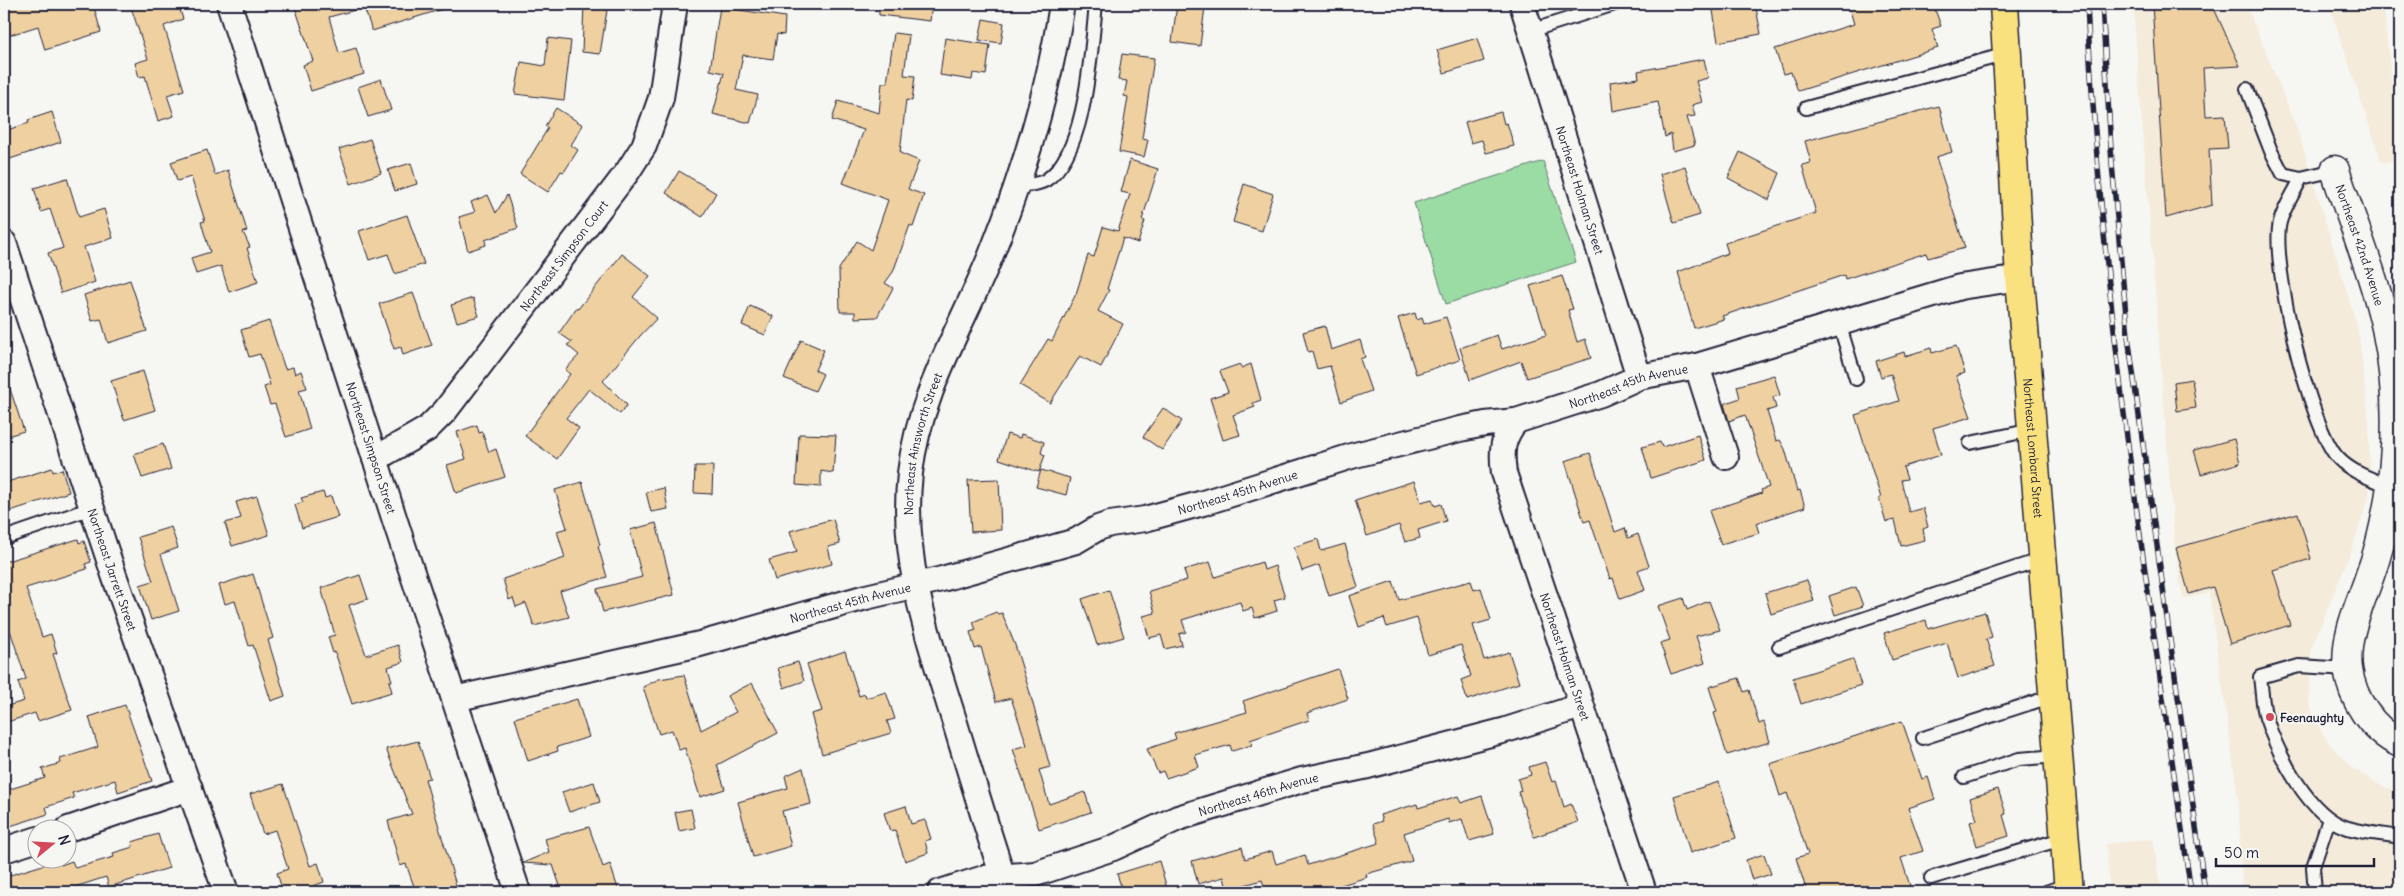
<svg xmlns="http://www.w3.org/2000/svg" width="2404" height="896" viewBox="0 0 2404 896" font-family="Delius,sans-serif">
<rect width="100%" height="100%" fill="#f6f6f2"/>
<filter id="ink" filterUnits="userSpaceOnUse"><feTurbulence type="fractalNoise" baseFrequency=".02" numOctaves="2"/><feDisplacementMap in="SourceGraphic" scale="10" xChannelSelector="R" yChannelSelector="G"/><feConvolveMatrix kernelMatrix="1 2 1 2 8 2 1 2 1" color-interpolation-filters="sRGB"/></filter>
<g filter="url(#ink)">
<!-- built -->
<g fill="#f4ebda">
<path d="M 2133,4 L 2246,4 L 2297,128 L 2358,329 L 2369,421 L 2369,496 L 2351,551 L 2311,649 L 2309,706 L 2319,728 L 2333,748 L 2352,768 L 2383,787 L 2400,790 L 2400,892 L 2242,892 L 2239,804 L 2209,592 L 2183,599 L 2175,548 Z"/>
<path d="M 2329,4 L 2383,4 L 2400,159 L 2382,163 Z"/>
<path d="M 2153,839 L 2161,892 L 2110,892 L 2106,844 Z"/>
</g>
<!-- green -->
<path fill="#9bdba4" stroke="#5e7e70" d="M 1543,161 L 1576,262 L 1446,304 L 1414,203 Z"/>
<!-- building -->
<g fill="#efd0a1" stroke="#22223b">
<path d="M 4,4 L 93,4 L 101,32 L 45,50 L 38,26 L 4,37 Z"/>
<path d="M 130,4 L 178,4 L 183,19 L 164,26 L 184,90 L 167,95 L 174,116 L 158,121 L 145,76 L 139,77 L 135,63 L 148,59 Z"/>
<path d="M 294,4 L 358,4 L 359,9 L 329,17 L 339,53 L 356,48 L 364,74 L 311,91 L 303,65 L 313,61 Z"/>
<path d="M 383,4 L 446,4 L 446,8 L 372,31 L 365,10 Z"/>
<path d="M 584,4 L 608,4 L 600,54 L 582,52 Z"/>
<path d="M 879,4 L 932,4 L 930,21 L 879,15 Z"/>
<path d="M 1177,4 L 1205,7 L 1200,46 L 1172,42 Z"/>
<path d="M 1712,4 L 1750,4 L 1751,9 L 1756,8 L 1761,34 L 1718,42 Z"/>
<path d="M 1848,4 L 1933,4 L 1941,26 L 1932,29 L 1938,48 L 1798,91 L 1791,72 L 1783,74 L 1775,49 L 1854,24 Z"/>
<path d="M 2152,4 L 2212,4 L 2240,66 L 2203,68 L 2206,116 L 2225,115 L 2228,148 L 2209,149 L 2212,205 L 2166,218 Z"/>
<path d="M 720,7 L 785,17 L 784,35 L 777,34 L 773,59 L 743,55 L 736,90 L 758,95 L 750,123 L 713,114 L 724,73 L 710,70 Z"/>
<path d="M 983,19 L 1004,23 L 1001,43 L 979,40 Z"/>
<path d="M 894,33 L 909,35 L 904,75 L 915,76 L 912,101 L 906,100 L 900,153 L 919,161 L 908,189 L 924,195 L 913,227 L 910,225 L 893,272 L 885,283 L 893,288 L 877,317 L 855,318 L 855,312 L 840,312 L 839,269 L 857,241 L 871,250 L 888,200 L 843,183 L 864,130 L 832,120 L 838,101 L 879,113 L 882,83 L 887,83 Z"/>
<path d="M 548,38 L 571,41 L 564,100 L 515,94 L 521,62 L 545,66 Z"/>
<path d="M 945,38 L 990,45 L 986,75 L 973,73 L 972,80 L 940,75 Z"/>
<path d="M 1477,38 L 1484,61 L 1444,73 L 1437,50 Z"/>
<path d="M 1122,54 L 1154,58 L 1142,139 L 1148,140 L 1144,157 L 1119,152 L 1128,97 L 1124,96 L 1127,81 L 1118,80 Z"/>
<path d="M 1704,59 L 1708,78 L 1696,81 L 1702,102 L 1692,105 L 1695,116 L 1687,117 L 1695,145 L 1673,151 L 1671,134 L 1665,137 L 1658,102 L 1613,111 L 1610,82 L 1639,78 L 1638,71 Z"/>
<path d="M 381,79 L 391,110 L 368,117 L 358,87 Z"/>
<path d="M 1939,106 L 1952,152 L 1936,157 L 1965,248 L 1928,258 L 1926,253 L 1845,279 L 1844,275 L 1722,316 L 1724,319 L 1694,328 L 1678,272 L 1728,253 L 1725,243 L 1816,213 L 1802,165 L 1811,163 L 1805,141 Z"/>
<path d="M 556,108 L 583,125 L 571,145 L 578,150 L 564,172 L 561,171 L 548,192 L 520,174 L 548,128 L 545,126 Z"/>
<path d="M 52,112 L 61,142 L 10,159 L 4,140 L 4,131 L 29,123 L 28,120 Z"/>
<path d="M 1501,112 L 1504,124 L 1507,123 L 1514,146 L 1486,153 L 1482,140 L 1471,143 L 1465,122 Z"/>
<path d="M 370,139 L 381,173 L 351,184 L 339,149 Z"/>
<path d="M 207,150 L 215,175 L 228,170 L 247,231 L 243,232 L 250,247 L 247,248 L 258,282 L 229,292 L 221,266 L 196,274 L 191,258 L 210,252 L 201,222 L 205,221 L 191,177 L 177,181 L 171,162 Z"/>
<path d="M 1740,152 L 1780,173 L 1769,200 L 1728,178 Z"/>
<path d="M 1130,160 L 1158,169 L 1142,220 L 1145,221 L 1138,243 L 1123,238 L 1107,289 L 1109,290 L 1098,311 L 1123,324 L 1101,367 L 1080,356 L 1050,403 L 1020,385 L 1048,339 L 1052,341 L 1076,294 L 1088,255 L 1094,257 L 1103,227 L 1118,231 L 1130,194 L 1121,192 Z"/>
<path d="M 411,163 L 417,184 L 395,191 L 388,170 Z"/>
<path d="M 1685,166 L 1700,215 L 1674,223 L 1660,174 Z"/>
<path d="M 679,171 L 716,193 L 702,217 L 666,193 Z"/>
<path d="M 67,178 L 79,217 L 104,209 L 113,238 L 84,247 L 95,282 L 61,293 L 48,253 L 63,248 L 50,209 L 41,212 L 34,188 Z"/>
<path d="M 1244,184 L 1273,194 L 1262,231 L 1233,222 Z"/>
<path d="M 488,195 L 496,213 L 507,195 L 518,228 L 485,240 L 486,245 L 468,251 L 459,217 L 475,212 L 471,202 Z"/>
<path d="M 407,215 L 424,264 L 395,274 L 388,254 L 369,260 L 359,231 Z"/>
<path d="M 622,254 L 650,276 L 633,297 L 657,318 L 640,336 L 603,381 L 627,405 L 620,414 L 589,389 L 566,418 L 579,428 L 557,459 L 525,436 L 570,374 L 565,370 L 579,355 L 567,345 L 572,342 L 559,333 L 577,307 L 578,309 Z"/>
<path d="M 1562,276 L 1573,309 L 1568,310 L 1577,342 L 1585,339 L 1591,358 L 1527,378 L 1521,361 L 1470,380 L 1460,348 L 1497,335 L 1502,349 L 1546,335 L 1530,286 Z"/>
<path d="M 130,280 L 147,331 L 108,343 L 101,319 L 92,321 L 84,295 Z"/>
<path d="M 413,293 L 432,345 L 403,355 L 401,347 L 394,349 L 379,304 Z"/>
<path d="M 473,298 L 479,316 L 457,322 L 451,305 Z"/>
<path d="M 750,306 L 773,316 L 765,335 L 742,325 Z"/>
<path d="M 1415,313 L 1417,320 L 1422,318 L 1424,324 L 1446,317 L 1460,360 L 1416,374 L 1398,318 Z"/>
<path d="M 269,321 L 285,369 L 293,367 L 295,374 L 301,371 L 307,388 L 299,390 L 310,429 L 286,437 L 275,404 L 270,405 L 264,387 L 270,385 L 260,354 L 249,357 L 241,330 Z"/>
<path d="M 1325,326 L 1331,350 L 1360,340 L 1365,357 L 1360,359 L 1371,391 L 1341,402 L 1330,366 L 1317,369 L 1312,351 L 1308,352 L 1303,332 Z"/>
<path d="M 801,340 L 824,350 L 815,370 L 823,374 L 815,391 L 784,378 Z"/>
<path d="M 1956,346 L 1965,373 L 1956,376 L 1971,417 L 1933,428 L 1941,455 L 1903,467 L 1907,479 L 1901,480 L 1909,512 L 1923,508 L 1928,527 L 1923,529 L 1925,540 L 1901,546 L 1895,520 L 1886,522 L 1879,498 L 1881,498 L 1855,415 L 1899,401 L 1891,374 L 1881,377 L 1876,361 L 1904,352 L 1905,356 L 1931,348 L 1932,353 Z"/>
<path d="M 1240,364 L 1241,368 L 1251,364 L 1261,400 L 1253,403 L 1255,407 L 1233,415 L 1240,435 L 1223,440 L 1210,398 L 1228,392 L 1220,371 Z"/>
<path d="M 143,371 L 155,410 L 124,420 L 111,381 Z"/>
<path d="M 1774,375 L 1780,395 L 1773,397 L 1776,408 L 1767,411 L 1776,441 L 1780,440 L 1785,449 L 1797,491 L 1800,490 L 1805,507 L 1756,523 L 1759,533 L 1721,544 L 1709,511 L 1762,493 L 1761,490 L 1769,487 L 1745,415 L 1729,421 L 1724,404 L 1740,398 L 1737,386 Z"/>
<path d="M 2192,379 L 2196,408 L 2177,411 L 2174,382 Z"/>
<path d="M 4,380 L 7,380 L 24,431 L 4,437 Z"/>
<path d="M 1163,408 L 1182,421 L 1162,450 L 1143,437 Z"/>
<path d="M 477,425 L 479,433 L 482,432 L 489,452 L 496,449 L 505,477 L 456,493 L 447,465 L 466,459 L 457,432 Z"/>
<path d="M 799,434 L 836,435 L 833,473 L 821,471 L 821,487 L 796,485 Z"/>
<path d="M 1007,434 L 1020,438 L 1021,434 L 1044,442 L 1041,453 L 1045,455 L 1039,472 L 999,459 Z"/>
<path d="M 1698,435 L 1706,460 L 1651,478 L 1642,447 L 1660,442 L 1662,447 Z"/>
<path d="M 2234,439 L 2240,463 L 2201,474 L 2194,450 Z"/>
<path d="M 163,444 L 171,469 L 142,478 L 134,454 Z"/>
<path d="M 1590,453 L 1615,532 L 1625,528 L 1628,538 L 1638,534 L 1649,566 L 1638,570 L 1645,590 L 1620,599 L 1613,578 L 1610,579 L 1590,520 L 1584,522 L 1565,461 Z"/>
<path d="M 695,466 L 713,466 L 712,494 L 694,493 Z"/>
<path d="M 52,468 L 53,472 L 62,469 L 69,492 L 4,513 L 4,483 Z"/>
<path d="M 1041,470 L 1070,478 L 1066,495 L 1036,487 Z"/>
<path d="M 999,479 L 1001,530 L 971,532 L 968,480 Z"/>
<path d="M 1414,481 L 1421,502 L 1432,499 L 1435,506 L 1441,504 L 1446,521 L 1418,530 L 1420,538 L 1405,542 L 1399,525 L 1367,536 L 1355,500 Z"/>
<path d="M 582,482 L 600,545 L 598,546 L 607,577 L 560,591 L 569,617 L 534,626 L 526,603 L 516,607 L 513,598 L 509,600 L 503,579 L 565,558 L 557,531 L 567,528 L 555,490 Z"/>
<path d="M 664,488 L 668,509 L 651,512 L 646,492 Z"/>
<path d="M 323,492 L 325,498 L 331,496 L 338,517 L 302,528 L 295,505 L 303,502 L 301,498 Z"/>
<path d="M 257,496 L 269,535 L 232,546 L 225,523 L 241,518 L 236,502 Z"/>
<path d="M 2298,513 L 2311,559 L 2273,570 L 2290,625 L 2230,644 L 2213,587 L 2189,594 L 2176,548 Z"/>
<path d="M 833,519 L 840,544 L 828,547 L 832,564 L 775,580 L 769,560 L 797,552 L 790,531 Z"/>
<path d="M 656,523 L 674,595 L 603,612 L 597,589 L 642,577 L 630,530 Z"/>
<path d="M 171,527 L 178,548 L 161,554 L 179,611 L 151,620 L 140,585 L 153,581 L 138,537 Z"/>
<path d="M 78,539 L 79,543 L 84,541 L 91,562 L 85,564 L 87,569 L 26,588 L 42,637 L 51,634 L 57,653 L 53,654 L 72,710 L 38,721 L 35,713 L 4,723 L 4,707 L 24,701 L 18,682 L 26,679 L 4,612 L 4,562 Z"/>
<path d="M 1318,539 L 1321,551 L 1345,544 L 1358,587 L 1329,596 L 1319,565 L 1302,571 L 1294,547 Z"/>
<path d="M 1210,562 L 1215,577 L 1262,562 L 1264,570 L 1275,566 L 1285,597 L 1274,600 L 1277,611 L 1255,618 L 1252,608 L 1243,611 L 1240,602 L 1182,620 L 1186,632 L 1179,634 L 1182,645 L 1165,649 L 1161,635 L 1149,638 L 1143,616 L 1155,613 L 1149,591 L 1187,580 L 1184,570 Z"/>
<path d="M 253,574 L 273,638 L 268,640 L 285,696 L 271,701 L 253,645 L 249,646 L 235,601 L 225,604 L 219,585 Z"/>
<path d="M 360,575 L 368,599 L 349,605 L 366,655 L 398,645 L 403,662 L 388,667 L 392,681 L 389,681 L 392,692 L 352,704 L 335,652 L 333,653 L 328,637 L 335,635 L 321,588 Z"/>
<path d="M 1807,580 L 1814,601 L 1771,614 L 1765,593 Z"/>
<path d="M 1393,581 L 1399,600 L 1471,581 L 1474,590 L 1481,588 L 1491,620 L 1473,625 L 1484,660 L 1509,652 L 1519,683 L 1467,700 L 1461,680 L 1471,676 L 1461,645 L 1428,655 L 1417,618 L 1387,627 L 1384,618 L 1359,627 L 1349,596 Z"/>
<path d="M 1856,587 L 1863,606 L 1835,615 L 1829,596 Z"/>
<path d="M 1109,590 L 1124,637 L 1097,645 L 1082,599 Z"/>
<path d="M 1683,598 L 1687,610 L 1709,601 L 1720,630 L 1696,636 L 1705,663 L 1671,674 L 1660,643 L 1670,640 L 1658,606 Z"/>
<path d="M 996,612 L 998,614 L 1002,613 L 1015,645 L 1030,693 L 1050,767 L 1039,770 L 1049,804 L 1085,792 L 1091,812 L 1039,829 L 1013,749 L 1027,745 L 1011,698 L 996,702 L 981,647 L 975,649 L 970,632 L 976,630 L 973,622 Z"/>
<path d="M 1985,612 L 1992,637 L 1986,639 L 1995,666 L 1958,678 L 1947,643 L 1892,660 L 1884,633 L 1926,620 L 1928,629 Z"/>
<path d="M 845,651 L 859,696 L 865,694 L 866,698 L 886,692 L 895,719 L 887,721 L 891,733 L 822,754 L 811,714 L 822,711 L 807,664 Z"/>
<path d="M 1853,659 L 1861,685 L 1801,704 L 1793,678 Z"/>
<path d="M 798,662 L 804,681 L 784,688 L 778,668 Z"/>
<path d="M 1338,669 L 1348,699 L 1307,713 L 1309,720 L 1250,740 L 1252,745 L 1232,751 L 1230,745 L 1195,755 L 1199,767 L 1166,778 L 1163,771 L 1158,773 L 1147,749 L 1176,739 L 1174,733 L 1247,712 L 1243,701 Z"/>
<path d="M 684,675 L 701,730 L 736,712 L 727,696 L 752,683 L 778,733 L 717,765 L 725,789 L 700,797 L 685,748 L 679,750 L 672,730 L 659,734 L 643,687 L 659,679 Z"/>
<path d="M 1739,678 L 1744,692 L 1749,690 L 1759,724 L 1764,722 L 1770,742 L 1727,755 L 1714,713 L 1717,712 L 1709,687 Z"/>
<path d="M 577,699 L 589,737 L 557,747 L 558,751 L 528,761 L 515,718 Z"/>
<path d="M 125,705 L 152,781 L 118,792 L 115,780 L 72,793 L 74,798 L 46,807 L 48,814 L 4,828 L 4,791 L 45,778 L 42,769 L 61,763 L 60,759 L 98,747 L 89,717 Z"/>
<path d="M 1902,721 L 1922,779 L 1928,777 L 1935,799 L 1908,808 L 1923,851 L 1901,858 L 1912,892 L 1807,892 L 1796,858 L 1808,854 L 1787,793 L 1780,796 L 1770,764 Z"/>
<path d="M 418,741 L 430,778 L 425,779 L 458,892 L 416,892 L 406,864 L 400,866 L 388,821 L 412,814 L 386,749 Z"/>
<path d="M 1545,762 L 1552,782 L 1556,781 L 1564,807 L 1571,804 L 1578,822 L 1534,837 L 1518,792 L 1521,791 L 1518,779 L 1531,775 L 1529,767 Z"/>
<path d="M 803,768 L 811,804 L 782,811 L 791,846 L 753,857 L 738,802 L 788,788 L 785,776 Z"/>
<path d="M 594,782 L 600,802 L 569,812 L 562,792 Z"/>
<path d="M 1719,782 L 1736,838 L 1690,853 L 1674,796 Z"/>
<path d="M 283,784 L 310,866 L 318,863 L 324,882 L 313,886 L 315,892 L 283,892 L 277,873 L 288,869 L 275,830 L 263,834 L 250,794 Z"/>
<path d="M 1998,789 L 2006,814 L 2003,815 L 2009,836 L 1977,846 L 1970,822 L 1977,820 L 1970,798 Z"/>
<path d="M 1458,796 L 1461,803 L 1482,796 L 1494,834 L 1469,841 L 1462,819 L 1449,823 L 1448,819 L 1404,833 L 1412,861 L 1366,874 L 1367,877 L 1329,889 L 1328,887 L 1310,892 L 1266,892 L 1262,880 L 1227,890 L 1224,877 L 1198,884 L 1192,861 L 1242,847 L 1245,859 L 1272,851 L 1276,864 L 1305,855 L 1308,865 L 1379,843 L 1373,824 L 1382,821 L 1380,815 L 1417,804 L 1418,808 Z"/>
<path d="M 906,806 L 911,824 L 925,820 L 931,839 L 925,841 L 928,853 L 905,861 L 895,830 L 890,831 L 884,813 Z"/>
<path d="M 691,809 L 695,828 L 679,831 L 675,812 Z"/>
<path d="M 589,827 L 603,867 L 610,864 L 619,892 L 562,892 L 553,865 L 523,863 L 549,852 L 545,839 Z"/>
<path d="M 158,834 L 169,868 L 109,887 L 106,877 L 59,892 L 4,892 L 4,877 L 59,860 L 61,865 L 72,861 L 75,868 L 114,857 L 113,853 L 133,847 L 132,842 Z"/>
<path d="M 1764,854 L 1771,874 L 1752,880 L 1746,860 Z"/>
<path d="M 1159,861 L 1168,892 L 1123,892 L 1117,874 Z"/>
</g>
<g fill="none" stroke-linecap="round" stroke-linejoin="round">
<defs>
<g id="lane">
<path d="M 1530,31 L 1615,4"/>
<path d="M 2247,89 L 2271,151 L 2283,174 L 2301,178 L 2335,170"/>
<path d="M 1806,108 L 2007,54"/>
<path d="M 2301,178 C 2295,192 2284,207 2280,222 C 2270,263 2310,428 2338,458 C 2352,473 2373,479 2391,487"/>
<path d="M 1017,185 C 1026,185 1038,185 1046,180 C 1087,153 1091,49 1096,4"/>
<path d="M 1839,323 L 1856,379"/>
<path d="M 1970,443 L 2032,430"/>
<path d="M 4,538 L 92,508"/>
<path d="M 1779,647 L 2042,559"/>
<path d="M 2348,669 L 2299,666 L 2260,677 C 2262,690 2262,705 2266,718 C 2278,754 2309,817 2348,828 C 2364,833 2383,834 2400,837"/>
<path d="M 1923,738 L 2053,696"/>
<path d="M 1964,777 L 2019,759 L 2058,756"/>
<path d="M 1931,878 L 2065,838"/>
<path d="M 2046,892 L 2069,884"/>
<path d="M 2315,892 L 2313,867 L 2329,819"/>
</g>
<g id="street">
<path id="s1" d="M 229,4 L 398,530 L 518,892"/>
<path id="s2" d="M 1522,4 L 1639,377"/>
<path id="s3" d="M 4,243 L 115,578 L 226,892"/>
<path d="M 1697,366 L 1726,457"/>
<path id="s4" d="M 1516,421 C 1502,438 1501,451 1504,473 L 1644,892"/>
<path id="s5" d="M 375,459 L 427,429 L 445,411 L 628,171 L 644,146 L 661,98 L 675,4"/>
<path id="s6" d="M 454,699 L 700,644 L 866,597 L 942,579 L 1076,541 L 1098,528 L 1110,524 L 1145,519 L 1203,503 L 1355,455 L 1460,429 L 1485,424 L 1516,421 L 1601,394 L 1639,377 L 1697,366 L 1960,287 L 2020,278"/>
<path d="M 68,829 L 190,788"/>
<path d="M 4,850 L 38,839"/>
<path id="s7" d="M 940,892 L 984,878 L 1035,874 L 1113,848 L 1178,818 L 1302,780 L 1368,766 L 1506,730 L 1581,706"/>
<path id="s8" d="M 1008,892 C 989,836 972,779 955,723 C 929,639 900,562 910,473 C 919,394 962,326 991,255 C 1024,173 1049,90 1062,4"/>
</g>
<g id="secondary">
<path id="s9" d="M 2335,170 C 2352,222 2374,275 2386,328 C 2398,386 2399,446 2388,505 C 2384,529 2378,554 2369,578 C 2359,607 2344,637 2348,669 C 2352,699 2372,730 2400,743"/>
</g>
<g id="primary">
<path id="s10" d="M 2004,4 L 2020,278 L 2069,892"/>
</g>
</defs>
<!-- lane casing -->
<use href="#lane" stroke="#22223b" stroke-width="16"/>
<!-- street casing -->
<use href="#street" stroke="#22223b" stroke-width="28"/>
<!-- secondary casing -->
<use href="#secondary" stroke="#22223b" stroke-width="31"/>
<!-- primary casing -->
<use href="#primary" stroke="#22223b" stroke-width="31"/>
<!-- lane -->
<use href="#lane" stroke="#f6f6f2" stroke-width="12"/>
<!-- street -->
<use href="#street" stroke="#f6f6f2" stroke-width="24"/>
<!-- secondary -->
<use href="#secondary" stroke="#f6f6f2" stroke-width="28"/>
<!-- primary -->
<use href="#primary" stroke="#fae180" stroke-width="28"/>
<defs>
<g id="rail">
<path d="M 2087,4 C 2101,302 2149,597 2191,892"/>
<path d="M 2102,4 L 2112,164 L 2128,336 L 2205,892"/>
</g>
</defs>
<!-- rail casing -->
<use href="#rail" stroke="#22223b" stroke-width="5.5"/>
<!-- rail -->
<use href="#rail" stroke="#f6f6f2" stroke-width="4" stroke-dasharray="11" stroke-linecap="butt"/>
</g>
</g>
<!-- markers -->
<circle fill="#d1495b" stroke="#f6f6f2" stroke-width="2" cx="2270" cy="717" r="5"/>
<g text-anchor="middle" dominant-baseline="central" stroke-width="4" stroke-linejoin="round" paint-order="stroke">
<!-- street labels -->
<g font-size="12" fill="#22223b" stroke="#f6f6f2">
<text stroke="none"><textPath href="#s2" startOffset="195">Northeast Holman Street</textPath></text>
<text stroke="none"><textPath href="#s9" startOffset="79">Northeast 42nd Avenue</textPath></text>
<text stroke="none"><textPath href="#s5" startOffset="281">Northeast Simpson Court</textPath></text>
<text stroke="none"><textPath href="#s6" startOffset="1218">Northeast 45th Avenue</textPath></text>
<text stroke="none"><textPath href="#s8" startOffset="464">Northeast Ainsworth Street</textPath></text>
<text stroke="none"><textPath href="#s1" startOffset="466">Northeast Simpson Street</textPath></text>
<text stroke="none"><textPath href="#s10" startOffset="445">Northeast Lombard Street</textPath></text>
<text stroke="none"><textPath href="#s6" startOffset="812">Northeast 45th Avenue</textPath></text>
<text stroke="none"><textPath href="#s3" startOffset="344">Northeast Jarrett Street</textPath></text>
<text stroke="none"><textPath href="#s6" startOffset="408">Northeast 45th Avenue</textPath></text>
<text stroke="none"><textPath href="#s4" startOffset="249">Northeast Holman Street</textPath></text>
<text stroke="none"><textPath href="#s7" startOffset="335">Northeast 46th Avenue</textPath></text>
</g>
<!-- poi labels -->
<g font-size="12" font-weight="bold" fill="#22223b" stroke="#f6f6f2" text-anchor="start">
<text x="2280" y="717">Feenaughty</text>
</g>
</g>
<!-- margin -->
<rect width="2404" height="896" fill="none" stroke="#f6f6f2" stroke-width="20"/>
<rect x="10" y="10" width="2384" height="876" fill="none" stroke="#22223b" stroke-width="2" filter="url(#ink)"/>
<!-- north arrow -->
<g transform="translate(52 844) rotate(72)"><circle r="24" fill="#f6f6f2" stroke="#a1a1a9"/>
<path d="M0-4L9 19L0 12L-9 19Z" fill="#d1495b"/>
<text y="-8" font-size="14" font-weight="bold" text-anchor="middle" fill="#22223b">N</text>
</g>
<!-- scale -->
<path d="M2216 858v8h158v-8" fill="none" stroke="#22223b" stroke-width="2.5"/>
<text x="2224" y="858" font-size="15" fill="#22223b" stroke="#f6f6f2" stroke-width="4" paint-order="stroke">50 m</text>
</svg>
